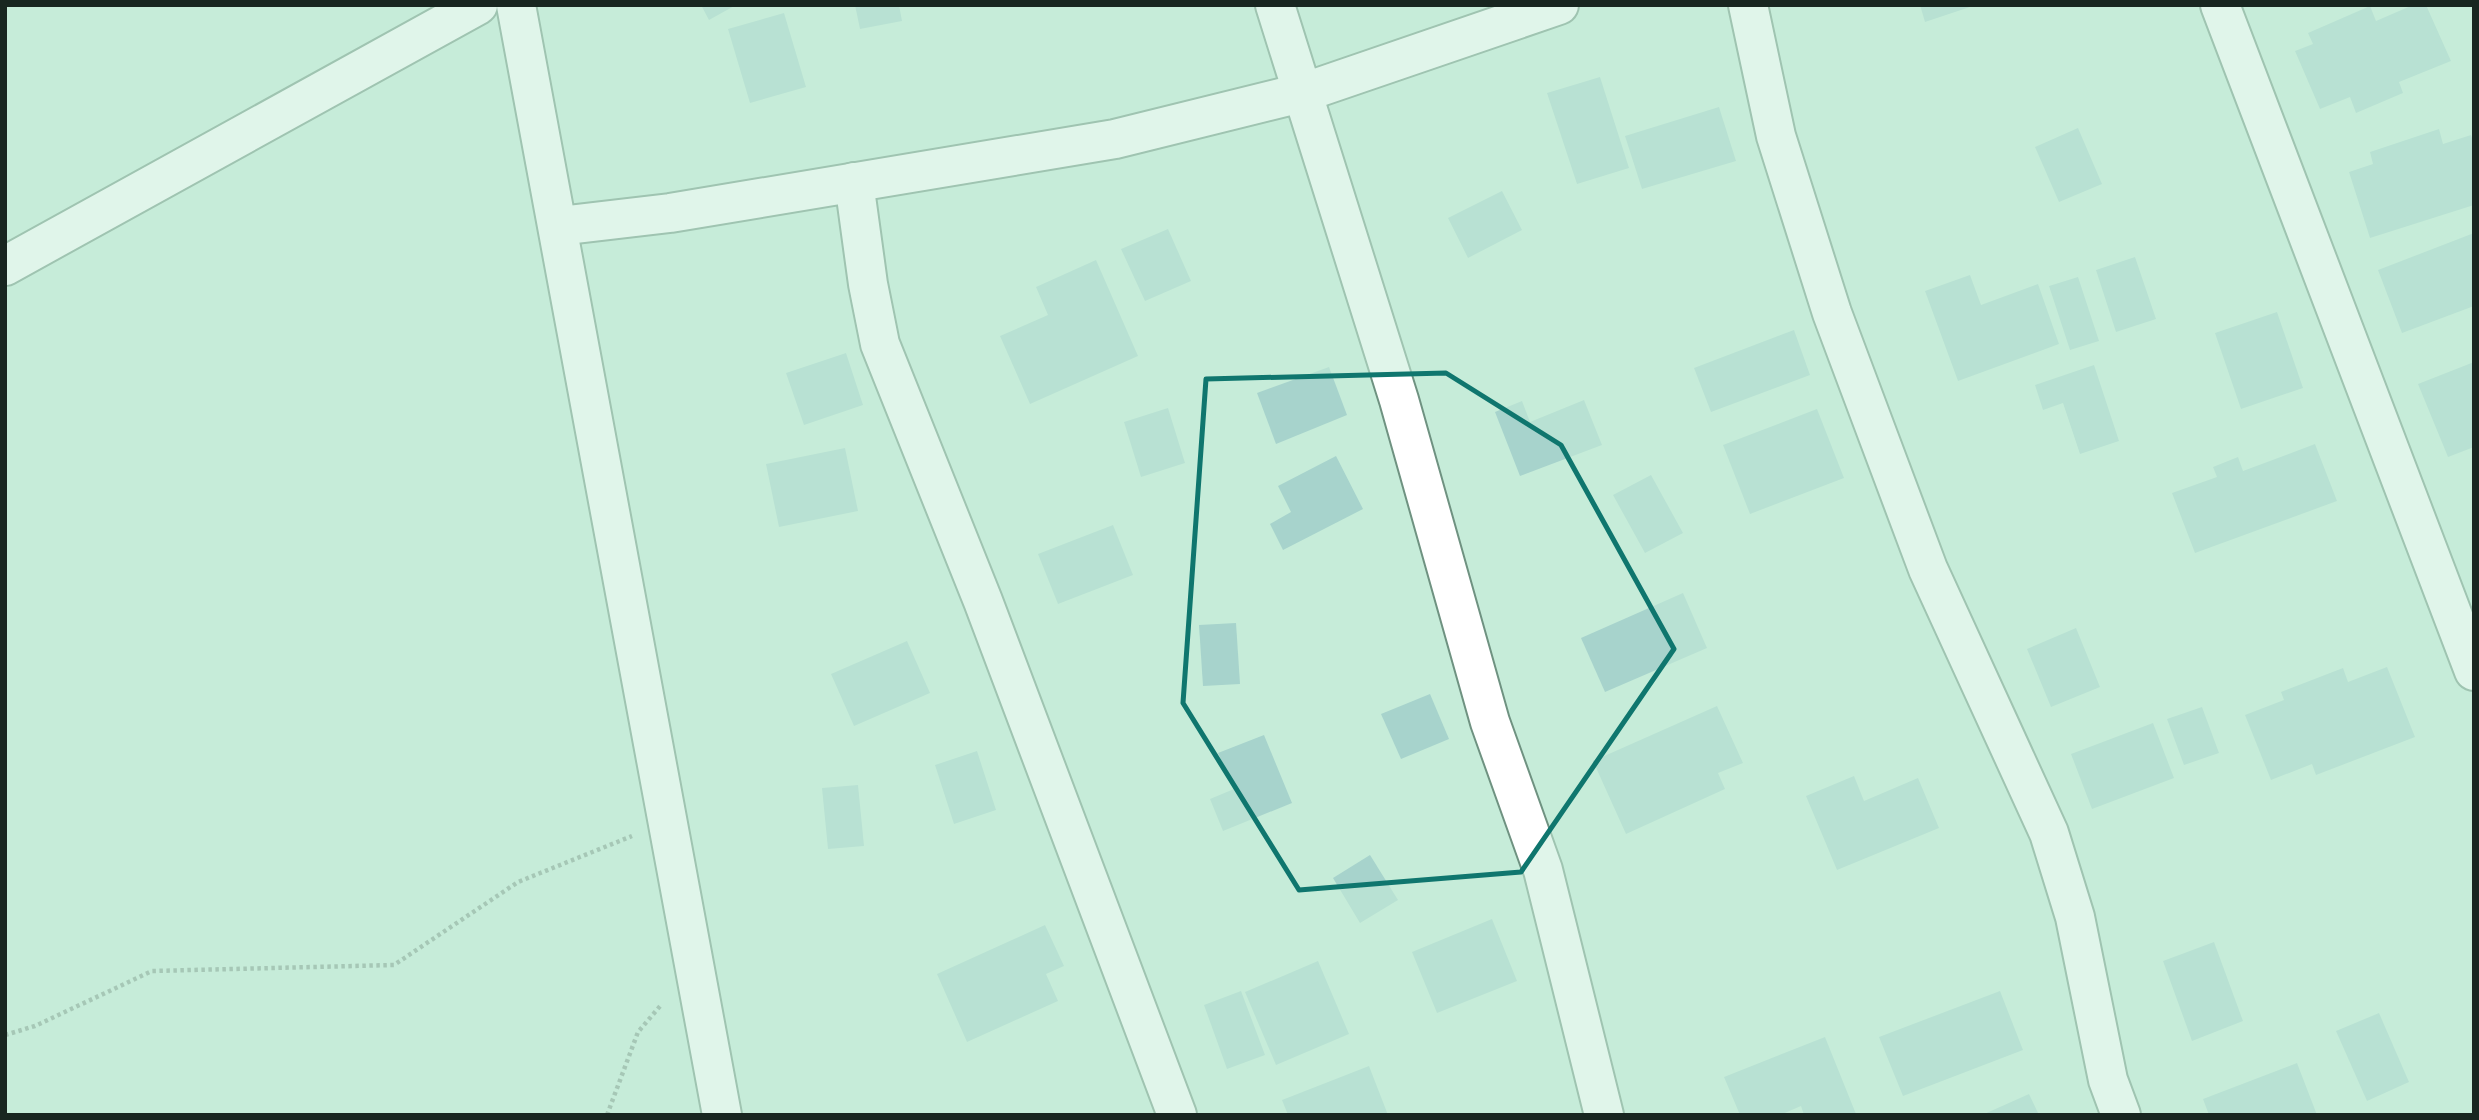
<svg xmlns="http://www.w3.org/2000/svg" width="2479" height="1120" viewBox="0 0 2479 1120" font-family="'Golos Text',sans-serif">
<rect width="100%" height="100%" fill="#c6ecd9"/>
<!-- building -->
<g fill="#a7d3cc">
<path d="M 701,5 L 736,5 L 709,20 Z"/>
<path d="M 855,5 L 899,5 L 902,21 L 860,29 Z"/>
<path d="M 1920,5 L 1969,5 L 1970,7 L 1925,22 Z"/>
<path d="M 2413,5 L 2426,5 L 2451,61 L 2399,82 L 2403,93 L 2356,113 L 2350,97 L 2320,109 L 2295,51 L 2313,44 L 2308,33 L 2370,6 L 2376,21 Z"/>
<path d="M 784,13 L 806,87 L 750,103 L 728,29 Z"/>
<path d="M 1600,77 L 1629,168 L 1577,184 L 1547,93 Z"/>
<path d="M 1719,107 L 1736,161 L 1642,189 L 1625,136 Z"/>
<path d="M 2078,128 L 2102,184 L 2059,202 L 2035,147 Z"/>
<path d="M 2439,129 L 2443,144 L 2471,135 L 2474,144 L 2474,205 L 2370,238 L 2349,172 L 2373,164 L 2370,152 Z"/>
<path d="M 1502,191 L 1522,230 L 1468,258 L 1448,218 Z"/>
<path d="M 1168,229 L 1191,281 L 1145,301 L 1121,249 Z"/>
<path d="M 2474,233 L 2474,306 L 2402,333 L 2378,270 Z"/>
<path d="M 2135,257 L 2156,319 L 2116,332 L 2096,270 Z"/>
<path d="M 1096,260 L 1138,356 L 1030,404 L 1000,336 L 1048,315 L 1036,287 Z"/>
<path d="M 1970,275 L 1981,305 L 2038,284 L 2059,344 L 1958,381 L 1925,291 Z"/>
<path d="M 2078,277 L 2099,341 L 2070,350 L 2049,286 Z"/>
<path d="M 2277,312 L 2303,388 L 2241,409 L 2215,333 Z"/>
<path d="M 1794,330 L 1810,375 L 1711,412 L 1694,368 Z"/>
<path d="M 846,353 L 863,405 L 804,425 L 786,373 Z"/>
<path d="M 2474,362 L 2474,447 L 2448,457 L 2418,384 Z"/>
<path d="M 2094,365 L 2119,441 L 2080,454 L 2063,403 L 2043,410 L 2035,385 Z"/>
<path d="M 1329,367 L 1347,415 L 1276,444 L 1257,393 Z"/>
<path d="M 1584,400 L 1602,445 L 1520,476 L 1495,412 L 1522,401 L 1530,422 Z"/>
<path d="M 1168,408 L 1185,463 L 1141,477 L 1124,422 Z"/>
<path d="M 1817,409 L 1844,478 L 1750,514 L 1723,445 Z"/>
<path d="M 2315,444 L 2337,501 L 2195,553 L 2172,493 L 2217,477 L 2213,467 L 2238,457 L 2243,471 Z"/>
<path d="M 845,448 L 858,511 L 779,527 L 766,464 Z"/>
<path d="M 1336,456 L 1363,509 L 1283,550 L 1270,524 L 1291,512 L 1278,486 Z"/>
<path d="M 1651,475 L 1683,533 L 1645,553 L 1613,495 Z"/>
<path d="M 1113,525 L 1133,575 L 1058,604 L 1038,554 Z"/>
<path d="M 1683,593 L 1707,648 L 1605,692 L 1581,638 Z"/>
<path d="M 1236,623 L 1240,684 L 1203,686 L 1199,625 Z"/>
<path d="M 2076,628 L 2100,687 L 2051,707 L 2027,649 Z"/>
<path d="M 907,641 L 930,693 L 854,726 L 831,674 Z"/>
<path d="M 2387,667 L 2415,737 L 2316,775 L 2312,764 L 2271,780 L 2245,715 L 2284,700 L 2281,692 L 2343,668 L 2348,682 Z"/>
<path d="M 1430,694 L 1449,739 L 1401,759 L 1381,714 Z"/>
<path d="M 1717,706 L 1743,763 L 1718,773 L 1725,789 L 1626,834 L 1593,761 Z"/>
<path d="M 2202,707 L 2219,753 L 2184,765 L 2167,719 Z"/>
<path d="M 2153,723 L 2174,778 L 2092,809 L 2071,754 Z"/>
<path d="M 1264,735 L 1292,803 L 1223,831 L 1210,799 L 1234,789 L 1218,753 Z"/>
<path d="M 977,751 L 996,810 L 954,824 L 935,765 Z"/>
<path d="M 1854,776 L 1864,801 L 1918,778 L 1939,828 L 1837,870 L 1806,796 Z"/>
<path d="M 858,785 L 864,846 L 828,849 L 822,788 Z"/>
<path d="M 1370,855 L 1398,900 L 1360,923 L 1333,878 Z"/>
<path d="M 1492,919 L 1517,981 L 1437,1013 L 1412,952 Z"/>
<path d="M 1045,925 L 1064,966 L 1046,974 L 1058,1001 L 967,1042 L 937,974 Z"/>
<path d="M 2214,942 L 2243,1021 L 2192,1041 L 2163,961 Z"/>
<path d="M 1318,961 L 1349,1034 L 1276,1065 L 1245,992 Z"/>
<path d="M 1241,991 L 1265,1055 L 1227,1069 L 1204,1005 Z"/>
<path d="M 2000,991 L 2023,1050 L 1903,1096 L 1879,1037 Z"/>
<path d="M 2379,1013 L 2409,1082 L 2367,1101 L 2336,1031 Z"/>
<path d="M 1825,1037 L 1856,1114 L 1804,1115 L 1801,1106 L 1780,1115 L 1740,1115 L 1724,1077 Z"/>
<path d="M 2297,1063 L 2317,1115 L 2209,1115 L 2203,1099 Z"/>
<path d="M 1369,1066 L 1388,1115 L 1288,1115 L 1282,1100 Z"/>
<path d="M 2029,1094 L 2039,1115 L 1982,1115 Z"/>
</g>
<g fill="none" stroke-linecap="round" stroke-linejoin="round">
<defs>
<g id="street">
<path d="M 516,5 L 722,1115"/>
<path d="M 1275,5 L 1399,400 L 1490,722 L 1543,870 L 1604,1115"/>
<path d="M 1748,5 L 1776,136 L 1832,313 L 1928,569 L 2049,833 L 2075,917 L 2108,1080 L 2121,1115"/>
<path d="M 2220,5 L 2474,671"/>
<path d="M 854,182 L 868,284 L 880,344 L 983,601 L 1177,1115"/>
<path d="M 559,226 L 670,213 L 1115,139 L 1305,92 L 1559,5"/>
<path d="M 5,266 L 478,5"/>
</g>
</defs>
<!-- street casing -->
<use href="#street" stroke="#6f9281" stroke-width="42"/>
<!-- path -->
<g stroke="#7e9a8d" stroke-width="4.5" stroke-dasharray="3.5 3.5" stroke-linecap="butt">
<path d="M 5,1035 L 35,1026 L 152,971 L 394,965 L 518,882 L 632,836"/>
<path d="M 607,1115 L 638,1032 L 661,1005"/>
</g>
<!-- street -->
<use href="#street" stroke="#fff" stroke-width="38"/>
</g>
<!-- marked area -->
<path d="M0 0H2479V1120H0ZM 1446,373 L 1561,445 L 1674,649 L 1521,872 L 1299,890 L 1183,703 L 1206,379 Z" fill="#c6ecd9" fill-opacity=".55" fill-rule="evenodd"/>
<path fill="none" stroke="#0f766e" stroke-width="5" stroke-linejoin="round" d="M 1446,373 L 1561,445 L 1674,649 L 1521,872 L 1299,890 L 1183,703 L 1206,379 Z"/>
<!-- border -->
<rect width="2479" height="1120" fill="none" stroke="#182620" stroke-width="14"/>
</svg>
